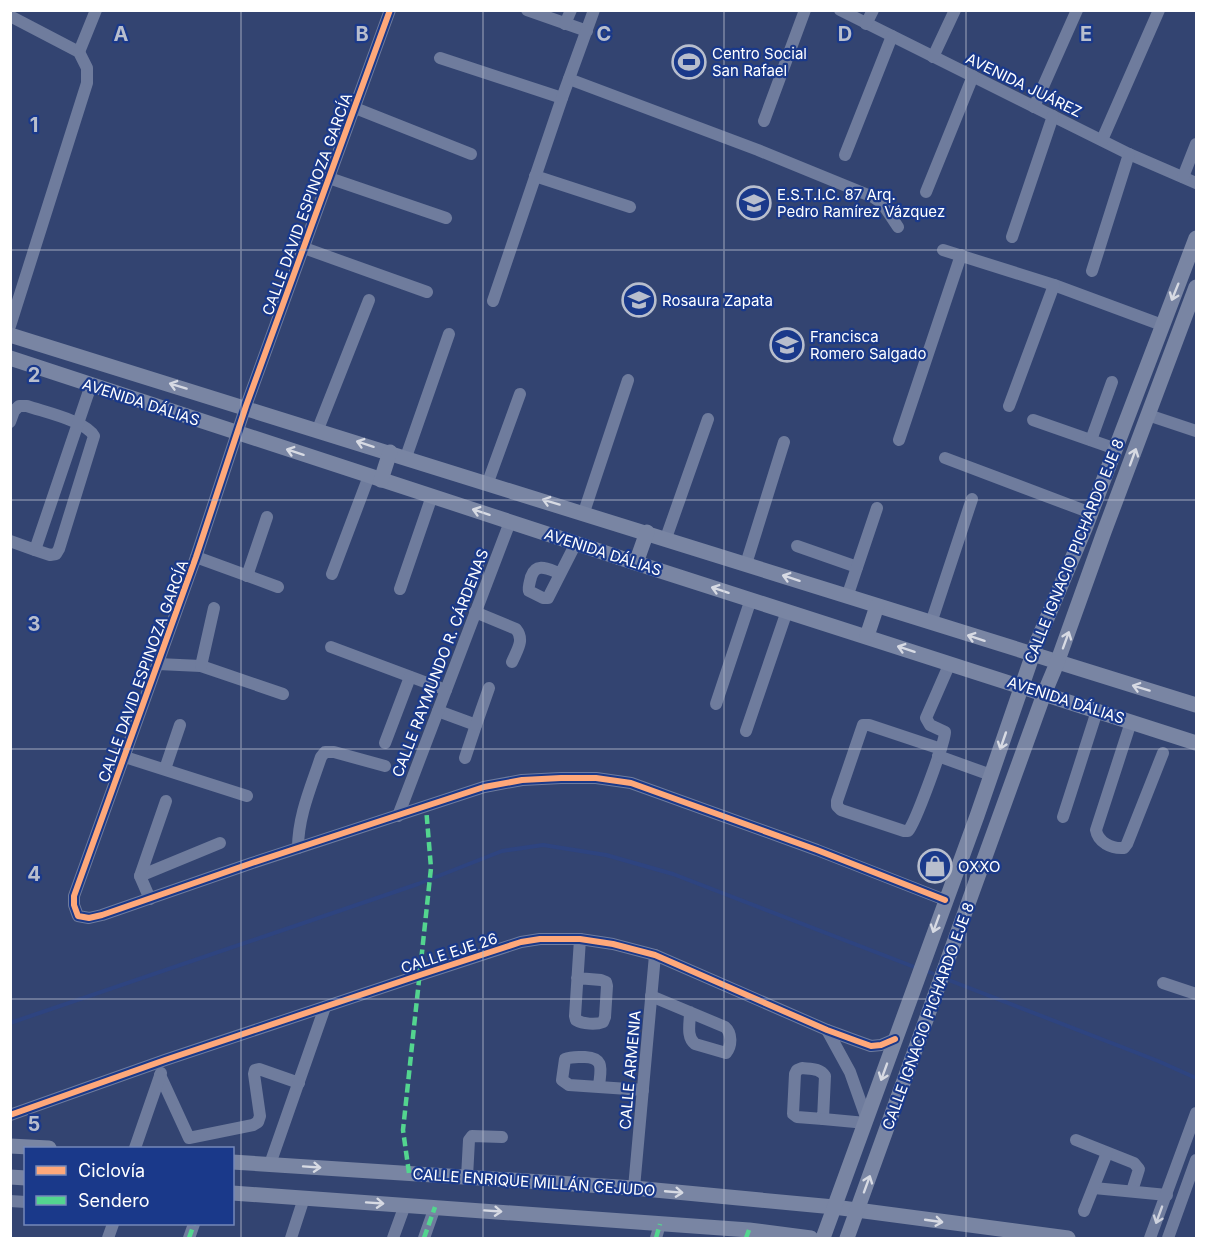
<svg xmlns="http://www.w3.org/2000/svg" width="1207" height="1249" viewBox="0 0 1207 1249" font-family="Inter,sans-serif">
<rect width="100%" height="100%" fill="#334471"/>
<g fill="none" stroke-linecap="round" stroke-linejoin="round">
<!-- stream -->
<g stroke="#2e4480" stroke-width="4">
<path d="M 924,970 L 939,976"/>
<path d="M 946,979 L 1158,1061 L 1196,1078"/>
<path d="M 10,1023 L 418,884 L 502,851 L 543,845 L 606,855 L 673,874 L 917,968"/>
</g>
<!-- minor -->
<g stroke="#6f7c9d" stroke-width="12">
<path d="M 390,10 L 246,406 L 196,557 L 74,896 L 74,905 L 78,916 L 89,918 L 102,915 L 252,863 L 484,787 L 522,780 L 561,778 L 596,778 L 631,783 L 817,850 L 945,900"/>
<path d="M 527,10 L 587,31"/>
<path d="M 840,10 L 1129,154 L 1196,183"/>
<path d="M 10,16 L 79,52 L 87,68 L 87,83 L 10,326"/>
<path d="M 565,24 L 571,10"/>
<path d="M 866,24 L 873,10"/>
<path d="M 79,52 L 96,10"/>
<path d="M 933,57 L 955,10"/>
<path d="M 440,58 L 562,98"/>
<path d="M 569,79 L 758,150 L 873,197 L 882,203 L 898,227"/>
<path d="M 1034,107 L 1077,10"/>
<path d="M 355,108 L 471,154"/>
<path d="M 764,121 L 805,10"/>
<path d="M 1102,140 L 1159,10"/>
<path d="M 845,155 L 892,36"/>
<path d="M 535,176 L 630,207"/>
<path d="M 1183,177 L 1196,144"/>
<path d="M 329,178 L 446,218"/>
<path d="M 926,192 L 973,76"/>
<path d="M 1012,237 L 1053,116"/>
<path d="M 304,248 L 427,292"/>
<path d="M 943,250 L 1054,285 L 1162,325"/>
<path d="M 1092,271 L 1129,154"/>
<path d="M 493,301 L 562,98 L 594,10"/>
<path d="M 1009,406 L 1054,285"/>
<path d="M 1148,415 L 1196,431"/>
<path d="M 1033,420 L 1116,449"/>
<path d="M 10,422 L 14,411 L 19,406 L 27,406 C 44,412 86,421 94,436 L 59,549 L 56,554 L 50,555 L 35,550"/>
<path d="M 318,429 L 369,300"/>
<path d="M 899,440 L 961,255"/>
<path d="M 1091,440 L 1112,382"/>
<path d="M 406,457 L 449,334"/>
<path d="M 945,458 L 1091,513"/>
<path d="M 488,482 L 520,394"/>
<path d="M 584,512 L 628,380"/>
<path d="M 666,538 L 708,419"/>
<path d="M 10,541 L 35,550 L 91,385"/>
<path d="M 797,546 L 857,567"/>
<path d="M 196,557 L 278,587"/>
<path d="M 746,564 L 784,442"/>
<path d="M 559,573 C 548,569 536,562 531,577 C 530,582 528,586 529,591 L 543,598 L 548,598 L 576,543"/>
<path d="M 332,574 L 369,476"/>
<path d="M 247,576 L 267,517"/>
<path d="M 400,589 L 432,496"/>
<path d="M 847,597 L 877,508"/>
<path d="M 475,612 L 516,629 C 525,640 517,650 512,662"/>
<path d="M 931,623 L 972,499"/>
<path d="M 331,647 L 446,690"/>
<path d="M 158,664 L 201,666 L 283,694"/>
<path d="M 201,666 L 214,608"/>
<path d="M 716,704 L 751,599"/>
<path d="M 438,711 L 476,725 L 465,758"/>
<path d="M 1131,722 L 1096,830 C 1098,842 1111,849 1124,848 L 1127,844 L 1163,753"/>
<path d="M 476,725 L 489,688"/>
<path d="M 746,731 L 787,611"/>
<path d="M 385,743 L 410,677"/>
<path d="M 941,749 L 869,725 L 863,725 L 837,801 L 837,806 L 841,810 L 904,831 L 908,831 C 915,824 945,742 945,732 L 930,725 L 926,718 L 950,663"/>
<path d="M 938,756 L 991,775"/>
<path d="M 125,757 L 247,796"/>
<path d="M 165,769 L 180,725"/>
<path d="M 398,816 L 510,522"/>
<path d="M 1063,817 L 1097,711"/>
<path d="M 298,848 C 298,816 311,787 321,757 L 325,752 L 334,752 L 385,766"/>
<path d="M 140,876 L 220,843"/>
<path d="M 150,899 L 140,876 L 166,801"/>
<path d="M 577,978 L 601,980 L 606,982 L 607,986 L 605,1017 L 603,1022 C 596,1025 583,1024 576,1020 L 575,1016 L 580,939"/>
<path d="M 1163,983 L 1196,994"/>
<path d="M 651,996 L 725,1027 C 732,1033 732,1046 726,1053 L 695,1044 C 686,1037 690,1023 690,1012"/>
<path d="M 827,1030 L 850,1072 L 867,1120"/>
<path d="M 802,1068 C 811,1069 820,1068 825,1076 L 823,1119 L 797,1117 L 793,1114 L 795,1074 L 797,1070 Z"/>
<path d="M 160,1075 L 189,1138 L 253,1125 L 258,1122 L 260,1116 L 254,1074 L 255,1070 L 259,1069 L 299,1083"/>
<path d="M 599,1087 C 600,1071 606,1058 585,1057 C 578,1057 572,1056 565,1059 L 562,1080 L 569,1085 L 643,1090"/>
<path d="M 10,1115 L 165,1060 L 420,975 L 521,942 L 540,939 L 580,939 L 613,944 L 655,955 L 827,1030 L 857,1041 L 871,1046 L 881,1045 L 895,1039"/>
<path d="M 823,1119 L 866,1123"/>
<path d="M 1076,1140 L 1134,1163 L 1139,1169 L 1132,1191"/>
<path d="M 135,1148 L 161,1073"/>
<path d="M 270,1164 L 325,1007"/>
<path d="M 467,1177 L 469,1140 L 472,1136 L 502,1137"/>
<path d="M 634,1188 L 655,955"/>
<path d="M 1094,1188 L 1167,1195"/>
<path d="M 10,1201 L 26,1202"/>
<path d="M 1084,1211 L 1107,1153"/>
<path d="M 108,1238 L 113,1224"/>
<path d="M 189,1238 L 194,1224"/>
<path d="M 291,1238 L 304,1198"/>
<path d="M 393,1238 L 405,1205"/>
<path d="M 424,1238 L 435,1207"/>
<path d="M 656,1238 L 660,1224"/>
<path d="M 1150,1238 L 1196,1113"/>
<path d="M 1168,1238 L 1196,1160"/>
</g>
<!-- major -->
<g stroke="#7985a3" stroke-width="15">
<path d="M 10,335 C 407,455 800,585 1196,705"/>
<path d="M 10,358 L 636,563 L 1196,743"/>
<path d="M 381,480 L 390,452"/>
<path d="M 636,563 L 647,532"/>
<path d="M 867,636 L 877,606"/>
<path d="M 10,1146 L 49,1148"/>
<path d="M 232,1162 L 634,1188 L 834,1207 L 1068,1238"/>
<path d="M 10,1177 L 26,1178"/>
<path d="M 232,1193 L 749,1230 L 811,1238"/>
<path d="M 823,1238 L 977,816 L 1037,642 L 1086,526 L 1196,238"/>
<path d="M 847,1238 L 1044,694 L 1057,663 L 1104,532 L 1196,287"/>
</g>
<!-- quiet -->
<g stroke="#53d58f" stroke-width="4.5" stroke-dasharray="9 4.5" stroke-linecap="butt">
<path d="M 409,1173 L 403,1130 L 431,868 L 426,807"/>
<path d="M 189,1238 L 194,1224"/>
<path d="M 424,1238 L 435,1207"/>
<path d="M 656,1238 L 660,1224"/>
<path d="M 746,1238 L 749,1230"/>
</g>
<defs>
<g id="cycleway">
<path d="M 390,10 L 246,406 L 196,557 L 74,896 L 74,905 L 78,916 L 89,918 L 102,915 L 252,863 L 484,787 L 522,780 L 561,778 L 596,778 L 631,783 L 817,850 L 945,900"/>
<path d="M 10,1115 L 165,1060 L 420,975 L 521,942 L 540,939 L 580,939 L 613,944 L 655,955 L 827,1030 L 857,1041 L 871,1046 L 881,1045 L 895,1039"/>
</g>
</defs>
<!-- cycleway casing -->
<use href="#cycleway" stroke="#1a398a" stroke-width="10"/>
<!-- cycleway -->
<use href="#cycleway" stroke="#fea87a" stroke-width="6"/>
</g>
<!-- one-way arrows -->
<defs><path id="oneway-shaft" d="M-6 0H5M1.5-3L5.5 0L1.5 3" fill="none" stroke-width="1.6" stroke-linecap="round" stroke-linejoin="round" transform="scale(1.5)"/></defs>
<g stroke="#d7dae3">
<use href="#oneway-shaft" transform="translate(1175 292) rotate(112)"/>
<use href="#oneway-shaft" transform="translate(178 386) rotate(-163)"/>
<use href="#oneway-shaft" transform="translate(365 444) rotate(-162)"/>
<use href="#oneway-shaft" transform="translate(295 452) rotate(-162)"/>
<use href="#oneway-shaft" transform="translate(1133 457) rotate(-70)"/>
<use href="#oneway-shaft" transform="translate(551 502) rotate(-163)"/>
<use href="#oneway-shaft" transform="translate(481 512) rotate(-162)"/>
<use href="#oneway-shaft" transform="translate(791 578) rotate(-162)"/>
<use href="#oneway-shaft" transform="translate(720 590) rotate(-162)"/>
<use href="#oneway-shaft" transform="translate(976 638) rotate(-162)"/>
<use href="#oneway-shaft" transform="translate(1066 640) rotate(-70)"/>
<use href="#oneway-shaft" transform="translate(906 649) rotate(-162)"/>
<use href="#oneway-shaft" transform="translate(1141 688) rotate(-163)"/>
<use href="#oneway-shaft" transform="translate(1003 741) rotate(109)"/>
<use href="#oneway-shaft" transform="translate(936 924) rotate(110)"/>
<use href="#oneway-shaft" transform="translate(884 1072) rotate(110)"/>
<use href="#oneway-shaft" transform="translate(312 1167) rotate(4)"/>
<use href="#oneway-shaft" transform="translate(867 1184) rotate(-70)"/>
<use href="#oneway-shaft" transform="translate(674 1192) rotate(5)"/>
<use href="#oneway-shaft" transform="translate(375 1203) rotate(4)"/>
<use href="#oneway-shaft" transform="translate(493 1211) rotate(4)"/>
<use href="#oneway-shaft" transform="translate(934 1221) rotate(8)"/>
</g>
<use stroke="#cdd1dd" href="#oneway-shaft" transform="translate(1159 1215) rotate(110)"/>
<!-- grid -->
<path fill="none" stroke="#b8becd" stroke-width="1.5" stroke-opacity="0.55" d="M 241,10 L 241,1238M 483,10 L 483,1238M 724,10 L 724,1238M 966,10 L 966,1238M 10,250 L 1196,250M 10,500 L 1196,500M 10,749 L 1196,749M 10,999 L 1196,999"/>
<!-- icons -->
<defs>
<symbol id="stadium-ring" viewBox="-11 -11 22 22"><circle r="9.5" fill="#1a398a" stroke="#b8becd" stroke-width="1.5"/><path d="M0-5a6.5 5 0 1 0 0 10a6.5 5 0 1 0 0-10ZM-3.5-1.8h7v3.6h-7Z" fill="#b8becd"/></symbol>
<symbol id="school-ring" viewBox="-11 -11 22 22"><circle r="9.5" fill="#1a398a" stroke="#b8becd" stroke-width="1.5"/><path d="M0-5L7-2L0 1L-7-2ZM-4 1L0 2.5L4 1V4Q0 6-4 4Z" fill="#b8becd"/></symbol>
<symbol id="shop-ring" viewBox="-11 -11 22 22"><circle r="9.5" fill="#1a398a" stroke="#b8becd" stroke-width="1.5"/><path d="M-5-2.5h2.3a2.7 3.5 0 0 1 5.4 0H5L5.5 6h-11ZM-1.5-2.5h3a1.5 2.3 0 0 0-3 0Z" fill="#b8becd"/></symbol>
</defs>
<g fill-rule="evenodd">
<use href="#stadium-ring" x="670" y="43" width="38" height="38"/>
<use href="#school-ring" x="735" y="184" width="38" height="38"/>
<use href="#school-ring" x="620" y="281" width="38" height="38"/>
<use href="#school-ring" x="768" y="326" width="38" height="38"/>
<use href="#shop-ring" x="916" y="847" width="38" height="38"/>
</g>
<g text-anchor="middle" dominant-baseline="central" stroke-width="4.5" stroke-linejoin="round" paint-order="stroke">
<!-- poi labels -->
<g font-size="15" fill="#fff" stroke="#1a398a" text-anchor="start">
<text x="712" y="53">Centro Social<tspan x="712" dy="17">San Rafael</tspan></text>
<text x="777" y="194">E.S.T.I.C. 87 Arq.<tspan x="777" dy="17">Pedro Ramírez Vázquez</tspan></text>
<text x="662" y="300">Rosaura Zapata</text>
<text x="810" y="336">Francisca<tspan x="810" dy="17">Romero Salgado</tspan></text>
<text x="958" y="866">OXXO</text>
</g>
<!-- street labels -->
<g font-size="15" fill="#fff" stroke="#1a398a">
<text transform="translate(1024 85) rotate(26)">AVENIDA JUÁREZ</text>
<text transform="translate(307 204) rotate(-70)">CALLE DAVID ESPINOZA GARCÍA</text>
<text transform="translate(141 402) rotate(18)">AVENIDA DÁLIAS</text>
<text transform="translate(1074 551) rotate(-68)">CALLE IGNACIO PICHARDO EJE 8</text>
<text transform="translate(603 552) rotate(18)">AVENIDA DÁLIAS</text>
<text transform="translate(440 663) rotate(-69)">CALLE RAYMUNDO R. CÁRDENAS</text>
<text transform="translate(143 671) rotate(-70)">CALLE DAVID ESPINOZA GARCÍA</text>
<text transform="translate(1066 700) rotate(18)">AVENIDA DÁLIAS</text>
<text transform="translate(449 953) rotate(-18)">CALLE EJE 26</text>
<text transform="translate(928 1016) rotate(-70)">CALLE IGNACIO PICHARDO EJE 8</text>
<text transform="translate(630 1070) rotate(-85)">CALLE ARMENIA</text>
<text transform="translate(534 1182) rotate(4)">CALLE ENRIQUE MILLÁN CEJUDO</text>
</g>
</g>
<g font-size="20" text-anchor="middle" font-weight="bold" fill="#b8becd" stroke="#1a398a" stroke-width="4.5" stroke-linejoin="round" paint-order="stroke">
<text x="121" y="41">A</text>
<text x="362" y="41">B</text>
<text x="604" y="41">C</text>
<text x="845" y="41">D</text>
<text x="1086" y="41">E</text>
<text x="34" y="132">1</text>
<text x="34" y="382">2</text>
<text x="34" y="631">3</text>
<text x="34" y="881">4</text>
<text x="34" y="1131">5</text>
</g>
<!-- border -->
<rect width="1207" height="1249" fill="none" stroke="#ffffff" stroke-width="24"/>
<!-- legend -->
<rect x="24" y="1147" width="210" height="78" fill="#1a398a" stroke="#7688b9" stroke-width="1.5"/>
<rect x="36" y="1166" width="30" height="9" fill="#fea87a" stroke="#7688b9" stroke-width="1.5"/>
<text x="78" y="1177" font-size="18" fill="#ffffff">Ciclovía</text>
<rect x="36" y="1196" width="30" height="9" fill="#53d58f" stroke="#7688b9" stroke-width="1.5"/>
<text x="78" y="1207" font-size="18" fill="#ffffff">Sendero</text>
</svg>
